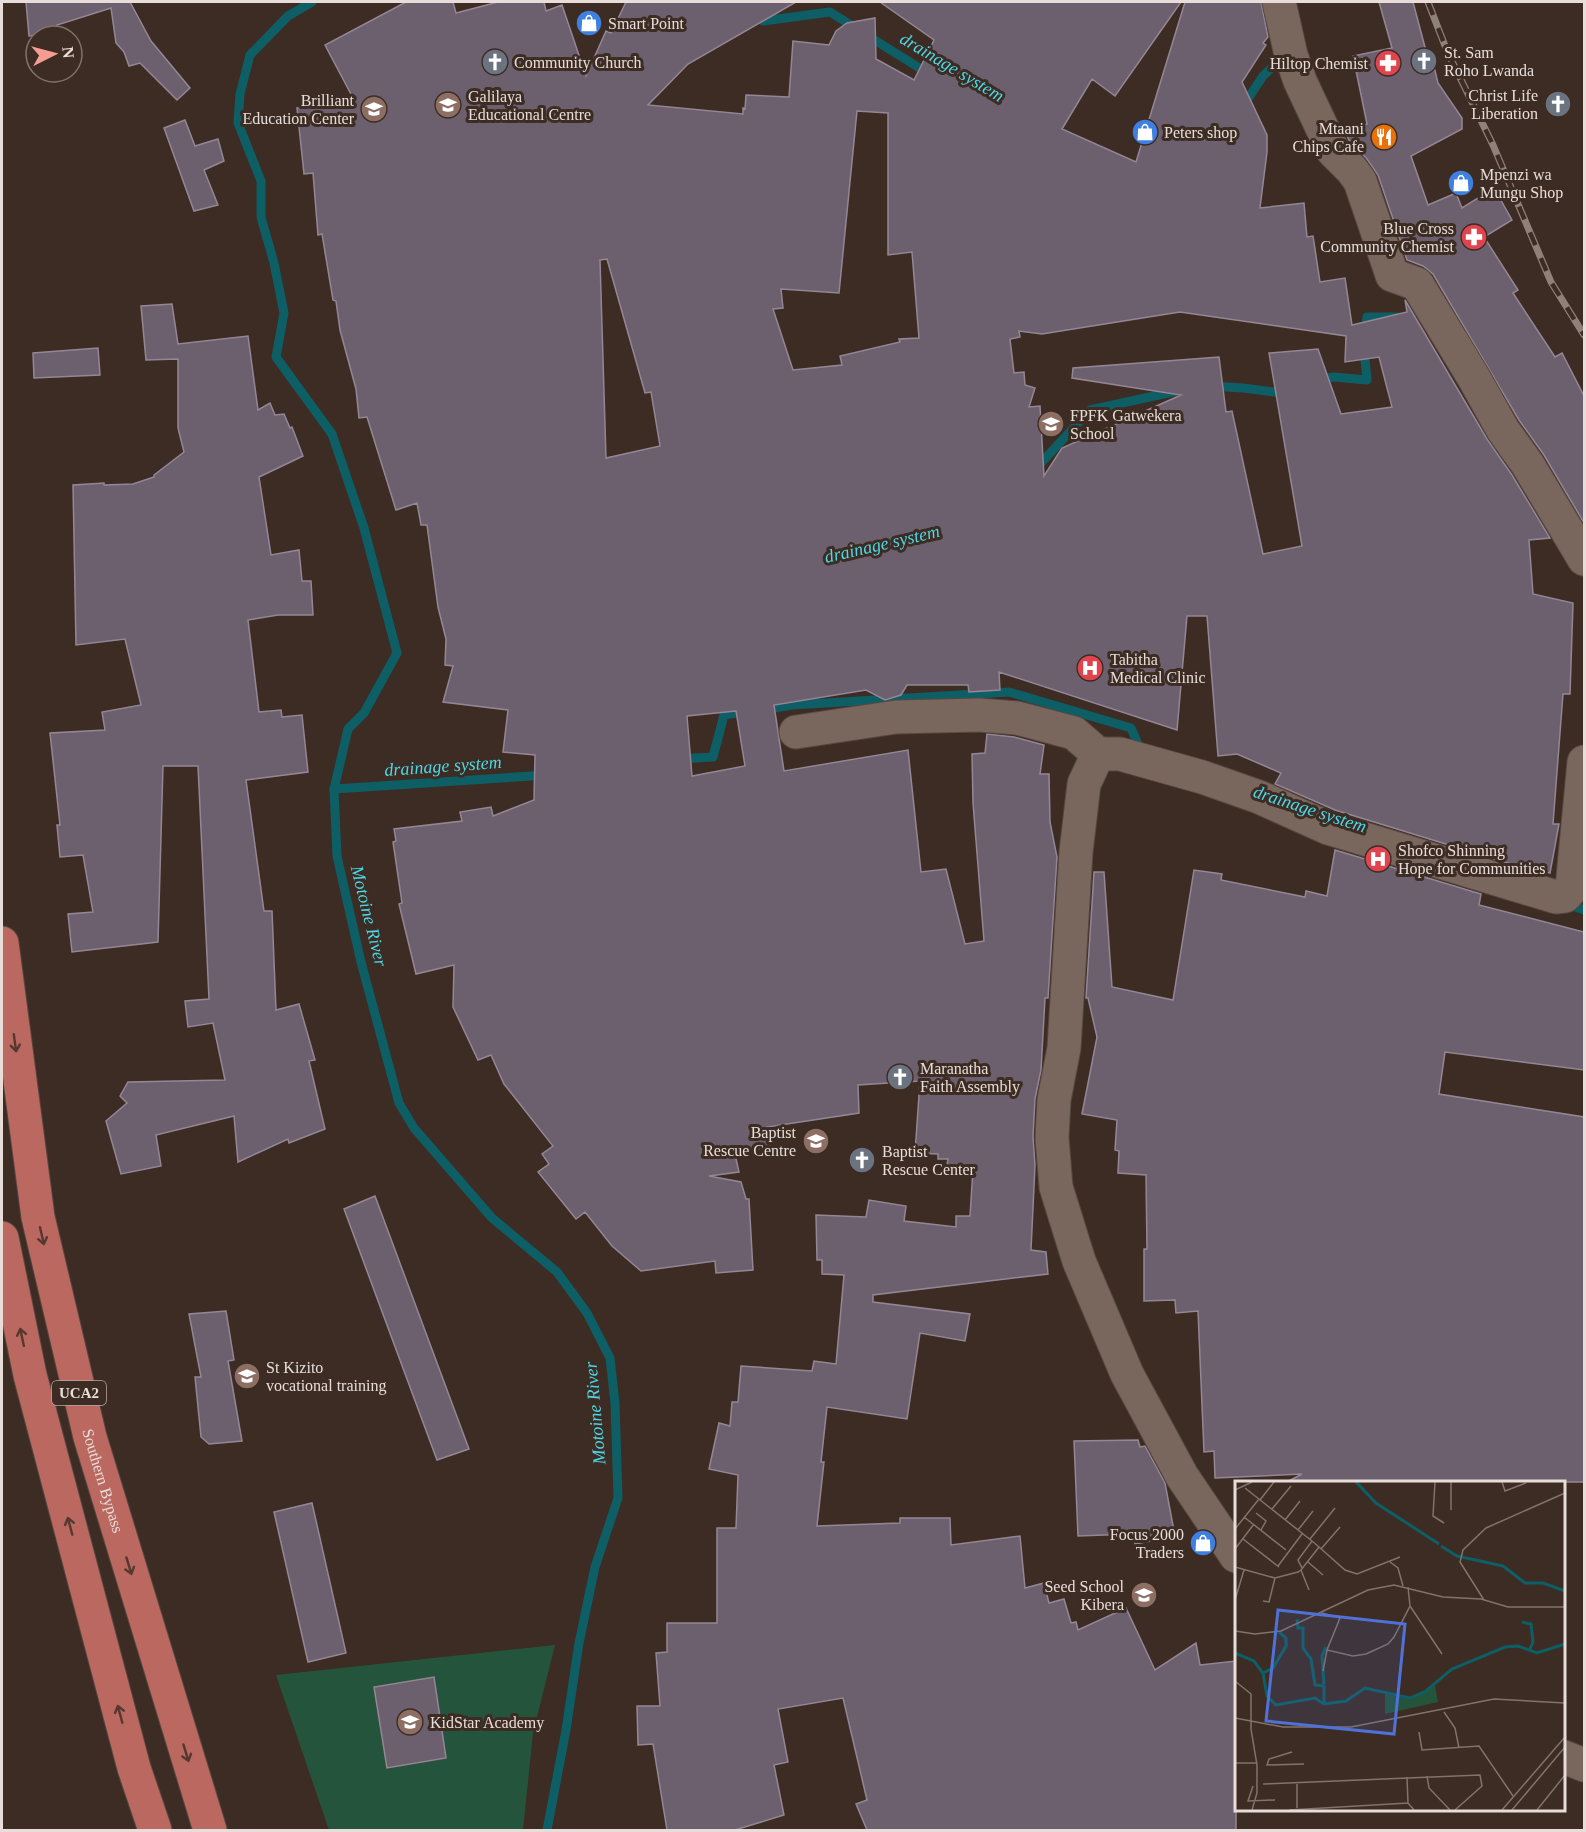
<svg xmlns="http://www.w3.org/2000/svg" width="1586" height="1832" viewBox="0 0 1586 1832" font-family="'Times New Roman',serif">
<rect width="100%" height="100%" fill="#3c2c23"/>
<!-- green -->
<path fill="#24553c" d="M 555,1645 L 533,1733 L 523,1830 L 329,1830 L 276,1675 Z"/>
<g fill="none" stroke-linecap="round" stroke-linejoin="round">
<!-- stream -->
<g stroke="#0e5e66" stroke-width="9">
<path d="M 312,2 L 288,16 L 250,55 L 240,94 L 238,123 L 261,181 L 261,217 L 274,263 L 284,313 L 276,357 L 332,434 L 364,528 L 397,653 L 364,713 L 348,729 L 334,789 L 337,856 L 361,962 L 399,1103 L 414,1128 L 492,1218 L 557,1272 L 587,1313 L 610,1358 L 615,1403 L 618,1498 L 595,1567 L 579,1643 L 566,1730 L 547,1830"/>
<path d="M 750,2 L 763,21 L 830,12 L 929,74"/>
<path d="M 1243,106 L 1263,76 L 1285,55"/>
<path d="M 1365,334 L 1367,317 L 1397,317"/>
<path d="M 1317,379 L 1334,377 L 1367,380 L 1364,348"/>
<path d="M 1212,386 L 1243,388 L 1282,393 L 1282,388"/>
<path d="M 1034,466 L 1041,463 L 1090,410 L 1177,391"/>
<path d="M 762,710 L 792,705 L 1009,692 L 1131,728 L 1141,751"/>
<path d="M 678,759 L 713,757 L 724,715 L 748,711"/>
<path d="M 334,789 L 547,775"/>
<path d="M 1567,904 L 1584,910"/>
</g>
</g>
<!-- building -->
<g fill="#6d606e" stroke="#958695" stroke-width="1.5" fill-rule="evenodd">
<path d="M 26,2 L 130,2 L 151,41 L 190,88 L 177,100 L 140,63 L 129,66 L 124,52 L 116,43 L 111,8 L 57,25 L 57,33 L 29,36 Z"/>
<path d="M 406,2 L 453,2 L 456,13 L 498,2 L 544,2 L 546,11 L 562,5 L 586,76 L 606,31 L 611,33 L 626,2 L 796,2 L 688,64 L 648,105 L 743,114 L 743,108 L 745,109 L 746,95 L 789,97 L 793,41 L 829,45 L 836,31 L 847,23 L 875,18 L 876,59 L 914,80 L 934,40 L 880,2 L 1181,2 L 1115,96 L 1092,79 L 1062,129 L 1136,162 L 1185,2 L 1261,2 L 1268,37 L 1263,43 L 1266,45 L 1242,82 L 1267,135 L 1267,152 L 1260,208 L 1304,203 L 1307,237 L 1313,236 L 1320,282 L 1345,278 L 1352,325 L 1407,312 L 1405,300 L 1487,439 L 1512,475 L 1550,538 L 1529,540 L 1533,594 L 1573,603 L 1570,694 L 1563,694 L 1553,824 L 1559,824 L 1550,873 L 1511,864 L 1335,810 L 1275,784 L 1281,773 L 1237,754 L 1218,756 L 1207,616 L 1187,616 L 1177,730 L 999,672 L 1000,690 L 969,692 L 968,685 L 907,685 L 901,695 L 885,700 L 866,690 L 774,705 L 784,771 L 908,750 L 921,872 L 946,869 L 965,944 L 984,941 L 973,803 L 972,754 L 985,753 L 987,734 L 1014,737 L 1044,745 L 1040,774 L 1049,774 L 1050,822 L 1057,857 L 1048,998 L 1045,998 L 1041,1070 L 1035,1099 L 1033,1137 L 1035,1165 L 1031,1250 L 1046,1252 L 1048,1274 L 873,1295 L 873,1302 L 970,1314 L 965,1341 L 920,1333 L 907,1419 L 827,1407 L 821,1462 L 824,1462 L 817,1526 L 900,1523 L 900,1518 L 950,1518 L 951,1545 L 1020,1536 L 1025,1588 L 1044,1583 L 1049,1603 L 1064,1599 L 1071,1623 L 1076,1622 L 1078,1630 L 1126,1608 L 1155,1670 L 1196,1643 L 1200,1665 L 1236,1661 L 1236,1830 L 867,1830 L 856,1804 L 867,1800 L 843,1698 L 778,1709 L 788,1762 L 774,1765 L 784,1815 L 735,1830 L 667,1830 L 653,1744 L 638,1745 L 637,1706 L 660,1706 L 656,1653 L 667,1652 L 667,1623 L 717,1623 L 717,1528 L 736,1528 L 738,1475 L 709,1469 L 719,1423 L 730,1426 L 732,1402 L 738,1402 L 741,1366 L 812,1371 L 814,1361 L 836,1364 L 844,1275 L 822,1274 L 822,1260 L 817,1260 L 816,1215 L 866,1217 L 869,1200 L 906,1206 L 904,1221 L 956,1227 L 956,1216 L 970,1216 L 973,1169 L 947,1165 L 948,1159 L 938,1159 L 938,1154 L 915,1153 L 920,1081 L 858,1085 L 859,1113 L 767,1127 L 771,1146 L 735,1154 L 739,1172 L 709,1176 L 741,1182 L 746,1199 L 749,1199 L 753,1270 L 716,1273 L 715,1261 L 641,1271 L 612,1246 L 585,1212 L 576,1219 L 538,1172 L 549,1164 L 542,1154 L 553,1146 L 504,1084 L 491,1055 L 478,1060 L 453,1007 L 454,965 L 416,974 L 399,904 L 402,903 L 393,842 L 396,841 L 394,829 L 462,821 L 460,812 L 491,807 L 493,816 L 534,800 L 535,755 L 503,752 L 508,710 L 443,702 L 453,666 L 445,665 L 446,639 L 438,607 L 427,525 L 421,525 L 417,503 L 396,510 L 367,417 L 359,418 L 356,389 L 340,330 L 336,301 L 333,300 L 322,234 L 318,235 L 313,173 L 304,174 L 297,108 L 334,104 L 333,100 L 353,98 L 325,45 ZM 857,111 L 888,113 L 888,255 L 912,252 L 919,338 L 899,339 L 900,342 L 840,356 L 842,365 L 793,370 L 773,309 L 783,308 L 781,289 L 839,293 ZM 607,259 L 645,393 L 651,392 L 660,446 L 606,458 L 600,260 ZM 1180,312 L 1346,336 L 1345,362 L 1379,357 L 1392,407 L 1341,414 L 1318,349 L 1269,353 L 1302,546 L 1263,554 L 1232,411 L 1226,412 L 1219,357 L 1073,368 L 1072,378 L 1181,395 L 1062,448 L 1044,476 L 1040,406 L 1029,407 L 1035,388 L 1025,385 L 1024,372 L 1014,373 L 1010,339 L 1020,337 L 1019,331 L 1042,334 ZM 736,711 L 745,766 L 692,776 L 687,716 Z"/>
<path d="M 1379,2 L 1413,2 L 1426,51 L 1430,50 L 1438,83 L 1462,118 L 1462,129 L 1411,156 L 1428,205 L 1456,193 L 1462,208 L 1494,188 L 1512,220 L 1484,237 L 1518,290 L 1513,293 L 1555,357 L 1562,353 L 1584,396 L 1584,523 L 1544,455 L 1519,420 L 1433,274 L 1423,266 L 1407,260 L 1378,175 L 1367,159 L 1349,140 L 1344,130 L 1367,124 L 1353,56 L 1392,48 Z"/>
<path d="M 185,120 L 195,146 L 218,139 L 224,161 L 204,170 L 218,205 L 194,211 L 164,128 Z"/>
<path d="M 172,304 L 178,344 L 248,336 L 258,410 L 270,403 L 275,415 L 284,414 L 290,428 L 292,427 L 303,456 L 259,477 L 271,555 L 299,550 L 302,581 L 311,581 L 313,615 L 278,615 L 248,620 L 259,712 L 281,710 L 282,717 L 302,715 L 308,772 L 246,780 L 264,911 L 272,911 L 276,1010 L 299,1004 L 315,1060 L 309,1061 L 325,1129 L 289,1143 L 288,1139 L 238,1162 L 234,1116 L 156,1135 L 161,1166 L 121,1174 L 106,1121 L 127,1103 L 120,1096 L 128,1082 L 225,1080 L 213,1023 L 188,1027 L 185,1001 L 209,999 L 198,766 L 163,766 L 158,942 L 72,952 L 68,914 L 93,912 L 83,855 L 60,857 L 57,825 L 60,825 L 50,733 L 105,730 L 102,712 L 141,705 L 125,639 L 76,645 L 73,485 L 104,483 L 104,485 L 133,484 L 154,477 L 154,475 L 184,452 L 178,428 L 178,359 L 146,360 L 141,306 Z"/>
<path d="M 98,348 L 100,375 L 34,378 L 33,353 Z"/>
<path d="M 1335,850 L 1481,894 L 1479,905 L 1584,932 L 1584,1070 L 1445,1052 L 1439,1094 L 1584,1117 L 1584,1482 L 1287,1482 L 1302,1474 L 1215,1478 L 1214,1451 L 1204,1452 L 1198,1311 L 1176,1313 L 1175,1300 L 1144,1301 L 1144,1249 L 1147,1249 L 1146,1175 L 1118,1173 L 1119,1151 L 1115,1150 L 1117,1120 L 1082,1114 L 1097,1037 L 1088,998 L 1086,998 L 1094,872 L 1104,872 L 1112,987 L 1173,1000 L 1194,870 L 1222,874 L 1221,880 L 1305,897 L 1306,891 L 1327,896 Z"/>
<path d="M 375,1196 L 469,1449 L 437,1460 L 344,1209 Z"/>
<path d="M 226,1311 L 234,1360 L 228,1361 L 242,1441 L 209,1444 L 201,1437 L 195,1377 L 201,1377 L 189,1314 Z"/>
<path d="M 1138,1440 L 1140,1447 L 1145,1446 L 1165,1483 L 1175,1536 L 1135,1544 L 1133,1534 L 1078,1536 L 1074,1441 Z"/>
<path d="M 312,1503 L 346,1653 L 308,1662 L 274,1512 Z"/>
<path d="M 434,1677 L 446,1758 L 387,1768 L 374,1687 Z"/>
</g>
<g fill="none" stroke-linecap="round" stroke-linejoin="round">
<defs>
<g id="minor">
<path d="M 1279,2 L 1291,55 L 1300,81 L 1333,151 L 1352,170 L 1360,181 L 1392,275 L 1417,284 L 1474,378 L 1503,430 L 1528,465 L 1584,559"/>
<path d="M 796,732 L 896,717 L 979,715 L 1017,718 L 1074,733 L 1098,754"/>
<path d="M 1236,1556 L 1182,1476 L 1127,1374 L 1079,1261 L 1056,1187 L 1052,1138 L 1054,1100 L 1064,1048 L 1076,852 L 1084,784 L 1098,754 L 1120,754 L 1202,777 L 1259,797 L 1328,828 L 1556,897 L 1565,896 L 1572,888 L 1584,762"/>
<path d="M 1564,1757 L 1584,1765"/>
</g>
<g id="trunk">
<path id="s1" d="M 2,943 L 38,1217 L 90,1437 L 210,1830"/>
<path d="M 2,1238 L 30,1375 L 134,1768 L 155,1830"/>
</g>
</defs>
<!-- minor casing -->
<use href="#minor" stroke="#564841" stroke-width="35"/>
<!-- trunk casing -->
<use href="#trunk" stroke="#564841" stroke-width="35"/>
<!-- minor -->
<use href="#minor" stroke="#79665d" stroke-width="33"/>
<!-- trunk -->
<use href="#trunk" stroke="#ba6860" stroke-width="33"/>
<defs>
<path id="rail" d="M 1428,2 L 1447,51 L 1493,145 L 1551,282 L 1584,335"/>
</defs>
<!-- rail casing -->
<use href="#rail" stroke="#8f817a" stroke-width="7"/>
<!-- rail -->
<use href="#rail" stroke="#3c2c23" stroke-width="4.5" stroke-dasharray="14" stroke-linecap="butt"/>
</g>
<!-- one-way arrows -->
<defs><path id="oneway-shaft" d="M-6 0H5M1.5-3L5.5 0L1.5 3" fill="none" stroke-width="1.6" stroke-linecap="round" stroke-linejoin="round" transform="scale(1.5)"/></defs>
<g stroke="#55382f">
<use href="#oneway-shaft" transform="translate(15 1043) rotate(82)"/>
<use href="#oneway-shaft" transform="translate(42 1236) rotate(77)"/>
<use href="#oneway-shaft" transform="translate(22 1337) rotate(-102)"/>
<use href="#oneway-shaft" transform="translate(70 1526) rotate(-105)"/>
<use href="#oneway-shaft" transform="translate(129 1566) rotate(73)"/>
<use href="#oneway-shaft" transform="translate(120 1714) rotate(-105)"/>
<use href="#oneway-shaft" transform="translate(186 1753) rotate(73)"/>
</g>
<!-- icons -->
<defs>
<symbol id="shop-disc" viewBox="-11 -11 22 22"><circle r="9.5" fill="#3f7fe0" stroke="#3c2c23"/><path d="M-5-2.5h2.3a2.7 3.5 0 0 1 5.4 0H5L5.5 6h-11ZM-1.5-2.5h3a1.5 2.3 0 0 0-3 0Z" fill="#fff"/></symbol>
<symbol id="church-disc" viewBox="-11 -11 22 22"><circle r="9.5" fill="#6b7280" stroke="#3c2c23"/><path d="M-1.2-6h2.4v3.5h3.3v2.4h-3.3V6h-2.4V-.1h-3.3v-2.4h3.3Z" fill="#fff"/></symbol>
<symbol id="pharmacy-disc" viewBox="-11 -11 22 22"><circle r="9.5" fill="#e0444e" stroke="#3c2c23"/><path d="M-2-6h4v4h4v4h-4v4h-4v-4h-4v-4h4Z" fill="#fff"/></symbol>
<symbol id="school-disc" viewBox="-11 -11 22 22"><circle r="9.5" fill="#8d6e63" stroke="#3c2c23"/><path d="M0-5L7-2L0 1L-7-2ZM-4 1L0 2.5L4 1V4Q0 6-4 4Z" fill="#fff"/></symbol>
<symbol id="restaurant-disc" viewBox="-11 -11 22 22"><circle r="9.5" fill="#e8710a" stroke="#3c2c23"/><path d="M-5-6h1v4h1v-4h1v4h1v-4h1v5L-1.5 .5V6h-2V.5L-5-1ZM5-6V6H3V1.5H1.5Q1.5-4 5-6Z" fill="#fff"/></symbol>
<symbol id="hospital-disc" viewBox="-11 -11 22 22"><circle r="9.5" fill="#e0444e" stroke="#3c2c23"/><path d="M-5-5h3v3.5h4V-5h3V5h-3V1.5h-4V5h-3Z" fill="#fff"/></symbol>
<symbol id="university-disc" viewBox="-11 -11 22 22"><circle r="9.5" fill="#8d6e63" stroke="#3c2c23"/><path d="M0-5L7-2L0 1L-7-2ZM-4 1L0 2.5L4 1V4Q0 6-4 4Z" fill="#fff"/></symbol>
</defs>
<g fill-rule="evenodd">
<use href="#shop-disc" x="574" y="8" width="30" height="30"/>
<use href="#church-disc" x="1409" y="46" width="30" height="30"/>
<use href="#church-disc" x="480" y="47" width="30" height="30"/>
<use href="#pharmacy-disc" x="1373" y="48" width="30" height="30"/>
<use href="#church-disc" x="1543" y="89" width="30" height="30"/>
<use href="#school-disc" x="433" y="90" width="30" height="30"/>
<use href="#school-disc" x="359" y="94" width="30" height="30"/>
<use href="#shop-disc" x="1130" y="117" width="30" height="30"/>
<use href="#restaurant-disc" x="1369" y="122" width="30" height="30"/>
<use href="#shop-disc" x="1446" y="168" width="30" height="30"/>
<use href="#pharmacy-disc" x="1459" y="222" width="30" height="30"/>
<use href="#school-disc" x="1036" y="409" width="30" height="30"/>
<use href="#hospital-disc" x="1075" y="653" width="30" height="30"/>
<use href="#hospital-disc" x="1363" y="844" width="30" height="30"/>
<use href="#church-disc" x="885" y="1062" width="30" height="30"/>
<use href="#school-disc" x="801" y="1126" width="30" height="30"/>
<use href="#church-disc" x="847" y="1145" width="30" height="30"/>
<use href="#university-disc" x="232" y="1361" width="30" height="30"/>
<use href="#shop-disc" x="1188" y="1528" width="30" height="30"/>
<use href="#school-disc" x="1129" y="1580" width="30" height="30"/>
<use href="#school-disc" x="395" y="1707" width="30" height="30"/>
</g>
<g text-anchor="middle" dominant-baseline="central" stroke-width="6" stroke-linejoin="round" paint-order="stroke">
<!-- shield labels -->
<rect fill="#3c2c23" stroke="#b4a8a2" stroke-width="1.5" x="52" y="1381" width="54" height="24" rx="4.5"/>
<g font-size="15" font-weight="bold" fill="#e8ddd8">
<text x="79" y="1393">UCA2</text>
</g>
<!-- poi labels -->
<g font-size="16" fill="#e8ddd8" stroke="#3c2c23" text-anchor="start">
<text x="608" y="23">Smart Point</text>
<text x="1444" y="52">St. Sam<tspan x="1444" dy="18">Roho Lwanda</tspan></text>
<text x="514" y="62">Community Church</text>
<text x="1368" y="63" text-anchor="end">Hiltop Chemist</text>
<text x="1538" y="95" text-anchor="end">Christ Life<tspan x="1538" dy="18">Liberation</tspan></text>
<text x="468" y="96">Galilaya<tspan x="468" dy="18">Educational Centre</tspan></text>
<text x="354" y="100" text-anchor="end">Brilliant<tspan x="354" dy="18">Education Center</tspan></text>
<text x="1364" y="128" text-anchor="end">Mtaani<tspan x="1364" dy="18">Chips Cafe</tspan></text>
<text x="1164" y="132">Peters shop</text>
<text x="1480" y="174">Mpenzi wa<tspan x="1480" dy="18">Mungu Shop</tspan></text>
<text x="1454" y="228" text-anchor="end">Blue Cross<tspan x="1454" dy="18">Community Chemist</tspan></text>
<text x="1070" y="415">FPFK Gatwekera<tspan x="1070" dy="18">School</tspan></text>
<text x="1110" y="659">Tabitha<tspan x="1110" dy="18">Medical Clinic</tspan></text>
<text x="1398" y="850">Shofco Shinning<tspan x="1398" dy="18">Hope for Communities</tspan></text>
<text x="920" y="1068">Maranatha<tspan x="920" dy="18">Faith Assembly</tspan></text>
<text x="796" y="1132" text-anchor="end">Baptist<tspan x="796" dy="18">Rescue Centre</tspan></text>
<text x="882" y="1151">Baptist<tspan x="882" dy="18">Rescue Center</tspan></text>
<text x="266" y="1367">St Kizito<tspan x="266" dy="18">vocational training</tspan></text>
<text x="1184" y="1534" text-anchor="end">Focus 2000<tspan x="1184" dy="18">Traders</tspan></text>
<text x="1124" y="1586" text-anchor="end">Seed School<tspan x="1124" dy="18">Kibera</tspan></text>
<text x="430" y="1722">KidStar Academy</text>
</g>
<!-- street labels -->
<g font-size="16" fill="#e8ddd8" stroke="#3c2c23">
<text stroke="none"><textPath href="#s1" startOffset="548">Southern Bypass</textPath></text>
</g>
<!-- water labels -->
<g font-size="18" font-style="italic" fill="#4cd8e8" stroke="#3c2c23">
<text transform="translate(952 67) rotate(31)">drainage system</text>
<text transform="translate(882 544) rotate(-13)">drainage system</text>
<text transform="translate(443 766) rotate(-4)">drainage system</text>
<text transform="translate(1310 809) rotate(18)">drainage system</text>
<text transform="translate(369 916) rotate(76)">Motoine River</text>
<text transform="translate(595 1413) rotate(-95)">Motoine River</text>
</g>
</g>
<!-- overview -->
<g transform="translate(1235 1481)">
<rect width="330" height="330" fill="#3c2c23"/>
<path d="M 200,205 L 203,221 L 150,233 L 150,213 L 175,218 Z" fill="#24553c"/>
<path fill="none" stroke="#0e5e66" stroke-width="3" d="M 121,1 L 141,22 L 204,63M 206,65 L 222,75 L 268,85 L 290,102 L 308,102 L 330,110M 62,138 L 63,147 L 68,147 L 68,167 L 76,178 L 80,204 L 89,205 L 89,222M 287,141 L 296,143 L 298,161 L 294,170M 0,172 L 19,180 L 28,192 L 32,215 L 41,224 L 80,217 L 89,223 L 111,220 L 130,207 L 175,217 L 191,210 L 217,188 L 270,166 L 283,165 L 302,172 L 330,163M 28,192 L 38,187 L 51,165 L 51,157 L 44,151M 89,203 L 87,175 L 91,166"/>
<path fill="none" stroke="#81736b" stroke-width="1.5" d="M 200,1 L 198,35 L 209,42M 267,1 L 270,10 L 291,2M 10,7 L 77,60M 0,9 L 17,1M 25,19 L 39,1M 37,28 L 56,5M 216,29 L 216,1M 21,32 L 31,40 L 26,49M 9,36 L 51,69M 50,39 L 65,20M 0,48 L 24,18M 63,49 L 78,30M 8,58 L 44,86M 75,58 L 100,27M 84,66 L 110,89 L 122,93 L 165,76M 0,68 L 19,43M 86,68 L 105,46M 73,81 L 88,94M 155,81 L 163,87 L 168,105M 43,85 L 67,53M 0,86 L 40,97 L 63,91 L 66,89 L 84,66 L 77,60 L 63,79 L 67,87M 66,89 L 74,109M 0,119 L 9,89M 249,119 L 225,81 L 228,69 L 251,47 L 330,12M 28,120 L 34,121 L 40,97M 175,125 L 207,173M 87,132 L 105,137 L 92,169 L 118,175 L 131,173 L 153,163 L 159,156 L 175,125 L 173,106M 0,150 L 20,153 L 46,150 L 133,109 L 159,104 L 208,116 L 246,118 L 273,126 L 330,126M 88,190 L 92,169M 0,200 L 16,213 L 16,248 L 22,284 L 22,312 L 17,329M 209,231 L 220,247 L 224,267M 0,237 L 48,246 L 116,246 L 259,218 L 330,222M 184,251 L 187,269 L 244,265 L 278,315M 57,271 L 34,278 L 32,284 L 69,283M 0,282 L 21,282M 192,295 L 194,307 L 215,329M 172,296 L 173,322M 28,303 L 245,294 L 247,305 L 220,329M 18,305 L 13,320 L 40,319M 62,327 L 62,303M 54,329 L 173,322 L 179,329M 267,329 L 330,256M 277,329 L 330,266M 302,329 L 330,294"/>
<path fill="#5072d8" fill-opacity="0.15" stroke="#5072d8" stroke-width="3" d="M 43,129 L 170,143 L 159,253 L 31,240 Z"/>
<rect width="330" height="330" fill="none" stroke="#e8ddd8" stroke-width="3"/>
</g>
<!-- border -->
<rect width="1586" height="1832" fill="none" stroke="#e8ddd8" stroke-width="6"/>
<!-- north arrow -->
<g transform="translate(54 54) rotate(84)"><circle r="28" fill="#3c2c23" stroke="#81736b" stroke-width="1.5"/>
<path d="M0-4.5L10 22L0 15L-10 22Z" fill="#f59c93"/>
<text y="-9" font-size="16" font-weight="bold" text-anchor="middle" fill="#e8ddd8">N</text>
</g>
</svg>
